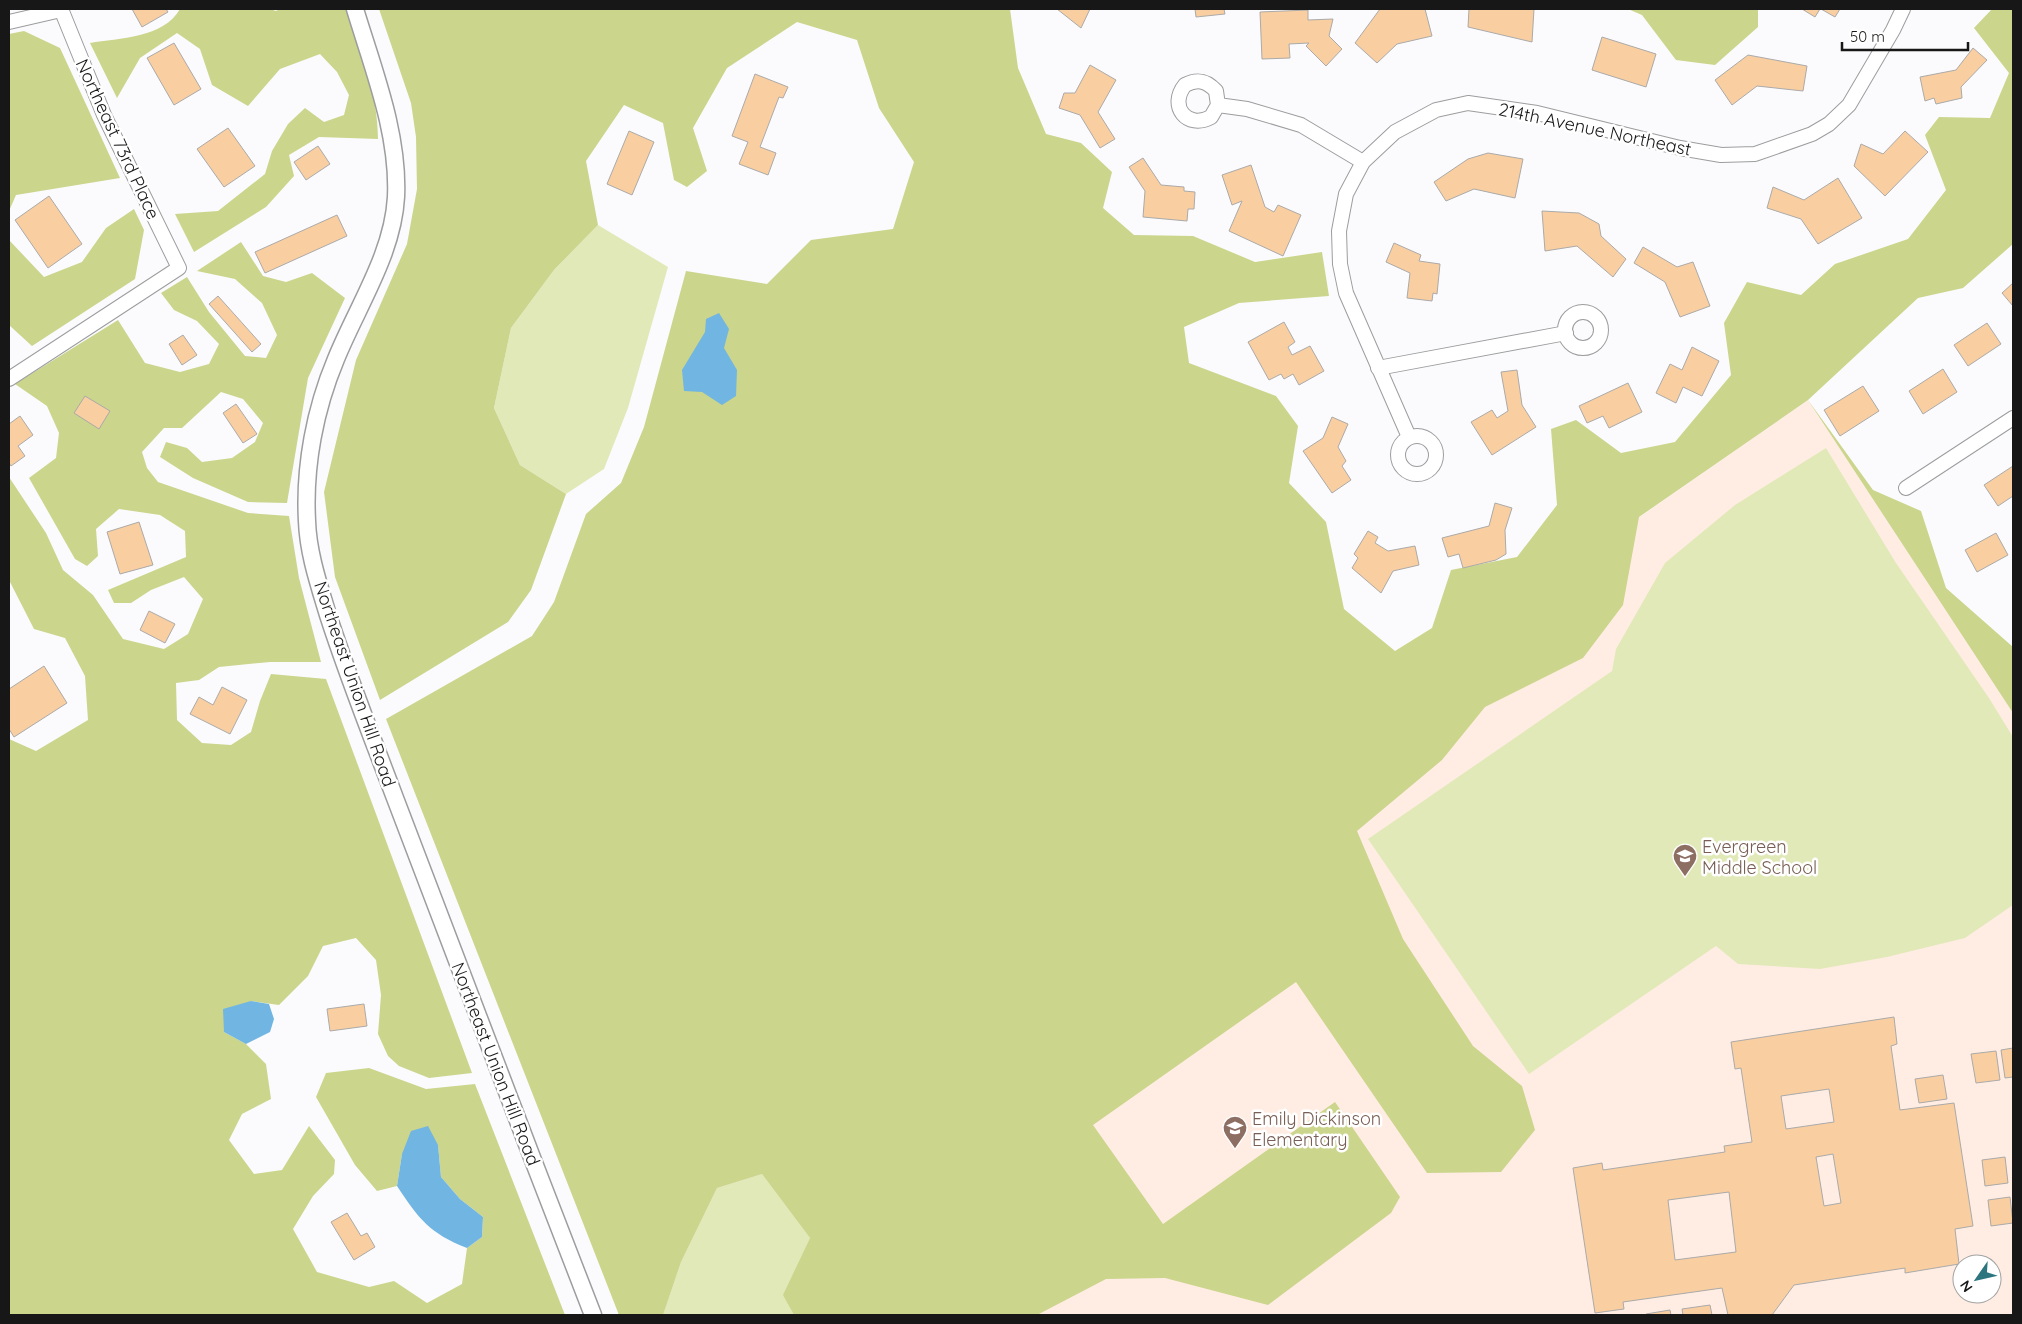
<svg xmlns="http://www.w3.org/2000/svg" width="2022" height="1324" viewBox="0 0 2022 1324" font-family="Quicksand,sans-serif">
<rect width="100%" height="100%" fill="#fbfbfd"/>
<!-- education -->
<path fill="#ffede3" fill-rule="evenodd" d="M 1137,322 L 1389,691 L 1808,400 L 2013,713 L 2013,1315 L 619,1315 L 408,775 ZM 1962,1264 L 1992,1264 L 1992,1294 L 1962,1294 Z"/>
<!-- green -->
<g fill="#e2e9b9">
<path d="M 598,225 L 668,267 L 628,408 L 604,469 L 566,494 L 520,465 L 494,408 L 511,328 L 554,270 Z"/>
<path d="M 1826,448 L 1896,563 L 1989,698 L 2013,737 L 2013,905 L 1965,938 L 1887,957 L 1820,969 L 1738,964 L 1716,946 L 1529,1074 L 1368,839 L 1612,671 L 1616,649 L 1665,563 L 1735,505 Z"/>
<path d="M 762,1174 L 810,1238 L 784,1295 L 794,1315 L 663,1315 L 681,1262 L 717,1188 Z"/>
</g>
<!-- forest -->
<g fill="#cbd58c">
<path d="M 180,9 L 272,9 L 275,11 L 282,9 L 348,9 C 361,50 378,95 378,139 L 319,137 L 289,155 L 294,176 L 266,207 L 194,252 L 175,214 L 218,211 L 265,174 L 272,151 L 288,124 L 305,108 L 324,122 L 344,115 L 349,95 L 337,72 L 320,54 L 280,69 L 248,106 L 212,85 L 200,49 L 177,33 L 140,58 L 117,98 L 90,43 C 119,38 164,38 180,9 Z"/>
<path d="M 379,9 L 1010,9 L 1018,68 L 1046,134 L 1081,143 L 1112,172 L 1103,208 L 1134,235 L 1193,236 L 1255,262 L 1322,252 L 1329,296 L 1239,303 L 1184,327 L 1189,363 L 1276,396 L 1298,426 L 1289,483 L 1326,522 L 1344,609 L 1395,651 L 1432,628 L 1451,570 L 1517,557 L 1557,505 L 1551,429 L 1576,420 L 1621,453 L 1675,442 L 1731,375 L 1724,323 L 1747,282 L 1801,295 L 1835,264 L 1908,239 L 1946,190 L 1925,135 L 1939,117 L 1990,118 L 2009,73 L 1974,28 L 1992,9 L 2013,9 L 2013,244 L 1963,288 L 1918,298 L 1808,400 L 1873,490 L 1921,511 L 1946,588 L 2013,647 L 2013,713 L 1808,400 L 1639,517 L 1623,605 L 1583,658 L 1485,707 L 1442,760 L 1357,831 L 1403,939 L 1473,1046 L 1522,1086 L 1535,1130 L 1501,1172 L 1427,1173 L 1296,982 L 1093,1125 L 1163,1224 L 1335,1102 L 1400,1197 L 1391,1213 L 1268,1305 L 1165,1278 L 1106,1279 L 1037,1315 L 794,1315 L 783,1295 L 810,1238 L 762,1174 L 717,1188 L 681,1262 L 663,1315 L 619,1315 L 386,719 L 532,636 L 554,602 L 586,514 L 621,483 L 644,427 L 686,271 L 767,284 L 811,240 L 893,229 L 914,162 L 879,108 L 857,40 L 797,22 L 727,68 L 693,128 L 707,171 L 687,187 L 674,180 L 663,123 L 624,105 L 586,161 L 598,225 L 554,270 L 511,328 L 494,408 L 520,465 L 566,494 L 531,590 L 508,622 L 380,700 L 335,577 L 324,492 L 356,360 L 407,244 L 417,189 L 416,137 L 411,103 Z"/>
<path d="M 1628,9 L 1758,9 L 1758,27 L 1715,65 L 1676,60 L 1642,15 Z"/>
<path d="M 24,31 L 60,48 L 120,178 L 16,195 L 9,211 L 9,34 Z"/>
<path d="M 134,209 L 144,230 L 135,279 L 32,346 L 9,325 L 9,240 L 44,277 L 82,262 L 106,228 Z"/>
<path d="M 241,242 L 263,276 L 286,282 L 312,273 L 345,298 L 308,378 L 287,503 L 248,502 L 193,478 L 160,457 L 166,442 L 187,448 L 202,462 L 232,458 L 255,442 L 263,423 L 243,399 L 221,392 L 182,428 L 164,428 L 142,452 L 147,468 L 158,482 L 248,513 L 289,516 L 299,578 L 321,662 L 270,662 L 219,667 L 199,680 L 176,683 L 177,720 L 202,743 L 231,745 L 251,732 L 260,701 L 271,674 L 326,679 L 472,1073 L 429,1078 L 399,1066 L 388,1056 L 378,1034 L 381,995 L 376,960 L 356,938 L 323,946 L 308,976 L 279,1005 L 251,1001 L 224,1032 L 246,1044 L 266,1064 L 271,1099 L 242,1114 L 229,1140 L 254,1174 L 282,1170 L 309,1126 L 335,1160 L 334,1174 L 313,1196 L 293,1229 L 317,1272 L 369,1287 L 394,1281 L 427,1303 L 462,1284 L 467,1248 L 482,1237 L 483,1217 L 460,1199 L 441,1177 L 438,1145 L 402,1154 L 397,1186 L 377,1191 L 355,1165 L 316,1097 L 326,1073 L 369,1068 L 426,1089 L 475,1084 L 565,1315 L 9,1315 L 9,739 L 36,751 L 88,720 L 85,676 L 65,638 L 34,629 L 9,580 L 9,477 L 46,533 L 63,570 L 93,595 L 123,639 L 164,649 L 188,634 L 203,599 L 184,577 L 151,590 L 131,603 L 114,603 L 108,590 L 186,557 L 185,531 L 160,515 L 119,509 L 96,529 L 98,556 L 87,566 L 75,559 L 29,478 L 56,458 L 59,433 L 47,406 L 15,384 L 118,320 L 145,363 L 180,372 L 209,364 L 219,344 L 197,321 L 174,310 L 161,293 L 187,277 L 209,312 L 245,356 L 266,358 L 277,335 L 262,303 L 235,279 L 197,271 Z"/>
</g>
<!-- water -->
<g fill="#71b5e2">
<path d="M 719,313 L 729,329 L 724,348 L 737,370 L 736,396 L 722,405 L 702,392 L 684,391 L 682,370 L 705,332 L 706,319 Z"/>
<path d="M 251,1001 L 269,1004 L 274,1019 L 270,1032 L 246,1044 L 224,1032 L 223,1009 Z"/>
<path d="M 428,1126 L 438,1145 L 441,1177 L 460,1199 L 483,1217 L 482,1237 L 467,1248 C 429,1233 419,1219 397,1186 L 402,1154 L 411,1131 Z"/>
</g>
<!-- building -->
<g fill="#f9cea1" stroke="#abaaa9" fill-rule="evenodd">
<path d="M 132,9 L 166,9 L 168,12 L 142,27 Z"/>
<path d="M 1057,9 L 1090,9 L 1081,28 Z"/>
<path d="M 1195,9 L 1224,9 L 1225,14 L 1196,17 Z"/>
<path d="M 1380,9 L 1425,9 L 1432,36 L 1397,44 L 1377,63 L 1355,43 Z"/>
<path d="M 1469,9 L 1534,9 L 1532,42 L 1468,27 Z"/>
<path d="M 1802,9 L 1820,9 L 1815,17 Z"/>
<path d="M 1821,9 L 1840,9 L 1835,17 Z"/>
<path d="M 1308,10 L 1308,20 L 1333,19 L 1329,36 L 1342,49 L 1326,66 L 1306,46 L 1309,43 L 1289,44 L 1290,58 L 1262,59 L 1260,12 Z"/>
<path d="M 1602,37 L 1656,54 L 1646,87 L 1592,70 Z"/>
<path d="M 174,43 L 201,89 L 174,105 L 147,58 Z"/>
<path d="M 1973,48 L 1987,60 L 1961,87 L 1962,98 L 1936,104 L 1934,98 L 1925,101 L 1920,77 L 1956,70 Z"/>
<path d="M 1748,55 L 1807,66 L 1803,91 L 1757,86 L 1732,105 L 1715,80 Z"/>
<path d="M 1090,65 L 1116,80 L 1098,112 L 1115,139 L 1100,148 L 1080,115 L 1059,108 L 1064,93 L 1075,93 Z"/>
<path d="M 755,74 L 788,87 L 783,98 L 779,97 L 760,147 L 776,153 L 768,175 L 739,164 L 748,142 L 732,136 Z"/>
<path d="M 228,128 L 255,166 L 224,187 L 197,149 Z"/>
<path d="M 629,131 L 654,142 L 632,195 L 607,184 Z"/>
<path d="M 1905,131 L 1928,152 L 1885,196 L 1854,166 L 1861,144 L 1883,154 Z"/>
<path d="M 318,146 L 330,164 L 306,180 L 294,162 Z"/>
<path d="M 1488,153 L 1523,159 L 1515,198 L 1474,189 L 1446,201 L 1434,182 L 1468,159 Z"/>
<path d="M 1143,158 L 1161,185 L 1184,187 L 1184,191 L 1195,192 L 1194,209 L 1188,209 L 1187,221 L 1143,217 L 1145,191 L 1129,167 Z"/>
<path d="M 1251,165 L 1265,207 L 1274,212 L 1278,205 L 1301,215 L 1283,256 L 1229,231 L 1242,201 L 1232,205 L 1222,175 Z"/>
<path d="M 1838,178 L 1862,218 L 1818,244 L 1801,219 L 1767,208 L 1773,187 L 1804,200 Z"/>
<path d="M 49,196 L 82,244 L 48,268 L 15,220 Z"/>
<path d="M 1542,211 L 1579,213 L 1599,224 L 1601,236 L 1626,259 L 1613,277 L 1577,246 L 1545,251 Z"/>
<path d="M 337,215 L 347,236 L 265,273 L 255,252 Z"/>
<path d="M 1394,243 L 1421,255 L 1419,261 L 1440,264 L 1437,294 L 1433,293 L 1432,301 L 1407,298 L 1410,273 L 1386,262 Z"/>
<path d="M 1643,247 L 1677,267 L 1693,262 L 1710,306 L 1680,317 L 1665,282 L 1634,263 Z"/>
<path d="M 2013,283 L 2013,306 L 2002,293 Z"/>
<path d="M 218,296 L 261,344 L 252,352 L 209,304 Z"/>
<path d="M 1284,322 L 1295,342 L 1288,347 L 1292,355 L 1310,346 L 1324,371 L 1299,385 L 1293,374 L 1284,379 L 1281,374 L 1269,380 L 1248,342 Z"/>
<path d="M 1987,323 L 2001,344 L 1968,366 L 1954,345 Z"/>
<path d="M 183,335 L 197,355 L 182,365 L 169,344 Z"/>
<path d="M 1692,347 L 1719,361 L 1702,396 L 1683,387 L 1676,403 L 1656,393 L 1670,364 L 1682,370 Z"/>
<path d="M 1943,369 L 1957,392 L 1923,414 L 1909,391 Z"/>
<path d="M 1517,370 L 1522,405 L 1536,427 L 1492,455 L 1471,422 L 1492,410 L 1497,418 L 1508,411 L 1501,372 Z"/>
<path d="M 1628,383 L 1642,412 L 1609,428 L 1603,416 L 1587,423 L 1579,406 Z"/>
<path d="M 1863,386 L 1879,411 L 1840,436 L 1824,410 Z"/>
<path d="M 85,396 L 110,411 L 99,429 L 74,413 Z"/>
<path d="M 236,404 L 257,434 L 243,443 L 223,413 Z"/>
<path d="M 20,416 L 33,435 L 18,446 L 25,456 L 11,466 L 9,463 L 9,424 Z"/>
<path d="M 1332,417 L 1348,424 L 1338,447 L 1346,461 L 1342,466 L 1351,480 L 1332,493 L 1303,451 L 1323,438 Z"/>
<path d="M 2013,466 L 2013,496 L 1998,506 L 1984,485 Z"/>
<path d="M 1495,503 L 1512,508 L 1505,530 L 1506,554 L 1496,560 L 1463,568 L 1459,554 L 1448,557 L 1442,538 L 1489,526 Z"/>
<path d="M 139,522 L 153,565 L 120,574 L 107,532 Z"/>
<path d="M 1368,531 L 1378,537 L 1375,543 L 1388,551 L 1415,546 L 1419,565 L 1393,571 L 1381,593 L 1352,568 L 1358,558 L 1354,554 Z"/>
<path d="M 1996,533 L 2008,555 L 1977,572 L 1965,550 Z"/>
<path d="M 149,611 L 175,624 L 165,643 L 140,630 Z"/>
<path d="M 44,666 L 67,703 L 14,737 L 9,729 L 9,689 Z"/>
<path d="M 222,687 L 247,700 L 230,734 L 190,714 L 199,697 L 213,705 Z"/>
<path d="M 364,1004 L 367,1026 L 330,1031 L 327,1009 Z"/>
<path d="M 1894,1017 L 1897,1044 L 1891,1046 L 1900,1110 L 1954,1103 L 1973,1226 L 1955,1229 L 1959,1264 L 1905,1273 L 1905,1268 L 1794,1285 L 1772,1315 L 1728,1315 L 1722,1288 L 1623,1302 L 1624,1309 L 1595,1313 L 1573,1168 L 1602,1163 L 1603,1170 L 1725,1152 L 1724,1146 L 1752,1142 L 1741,1068 L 1735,1069 L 1731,1042 ZM 1829,1089 L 1834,1122 L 1786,1129 L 1781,1096 ZM 1833,1154 L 1841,1203 L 1824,1206 L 1816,1157 ZM 1729,1192 L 1736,1252 L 1675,1260 L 1668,1200 Z"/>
<path d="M 2013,1048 L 2013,1077 L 2005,1078 L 2001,1050 Z"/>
<path d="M 1996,1051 L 2000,1080 L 1976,1083 L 1971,1054 Z"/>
<path d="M 1943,1075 L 1947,1099 L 1919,1103 L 1915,1079 Z"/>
<path d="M 2005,1157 L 2008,1183 L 1985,1186 L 1982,1160 Z"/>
<path d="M 2010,1197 L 2013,1223 L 1991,1226 L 1988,1200 Z"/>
<path d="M 347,1213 L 361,1236 L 367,1233 L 375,1247 L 354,1260 L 331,1222 Z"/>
<path d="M 1710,1305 L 1712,1315 L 1683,1315 L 1682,1309 Z"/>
<path d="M 1670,1310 L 1671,1315 L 1646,1315 L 1646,1314 Z"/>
</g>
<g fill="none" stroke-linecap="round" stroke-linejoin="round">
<defs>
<g id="minor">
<path d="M 9,22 L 61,10"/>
<path d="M 1218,105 L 1211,117 C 1187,130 1168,106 1185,85 C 1197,79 1206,80 1216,91 L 1218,105 L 1247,109 L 1301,125 L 1363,162"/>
<circle cx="1583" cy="330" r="18"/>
<path d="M 1378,368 L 1566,333"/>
<path d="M 9,379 L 179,268 L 104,115 L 61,9"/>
<circle cx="1417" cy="455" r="19"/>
<path d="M 1409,437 L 1346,293 L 1340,264 L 1339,231 L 1346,194 L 1363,162 L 1395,132 L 1436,110 L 1468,103 L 1537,113 L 1680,148 L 1721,155 L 1755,154 L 1812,134 L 1829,124 L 1849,105 L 1893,30 L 1903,9"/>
<path d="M 1906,488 L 2013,418"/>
</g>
<path id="tertiary" d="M 355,9 C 373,69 399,133 396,197 C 393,254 357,307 336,359 C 315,409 304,466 307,521 C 308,553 319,585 328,615 C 348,677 372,737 395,798 C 460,970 526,1143 593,1315"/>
</defs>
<!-- minor casing -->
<use href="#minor" stroke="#9c9d9e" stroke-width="16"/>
<!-- tertiary casing -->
<use href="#tertiary" stroke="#9c9d9e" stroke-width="19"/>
<!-- minor -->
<use href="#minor" stroke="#fff" stroke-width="14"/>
<!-- tertiary -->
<use href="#tertiary" stroke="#fff" stroke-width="16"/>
</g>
<!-- icons -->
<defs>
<symbol id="school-pin" viewBox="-11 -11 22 30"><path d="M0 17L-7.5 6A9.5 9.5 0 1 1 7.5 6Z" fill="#8d6e63" stroke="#fff"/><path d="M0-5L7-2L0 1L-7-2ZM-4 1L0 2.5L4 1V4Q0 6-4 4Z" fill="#fff"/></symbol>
</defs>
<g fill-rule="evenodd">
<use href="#school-pin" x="1671" y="842" width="28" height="38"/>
<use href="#school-pin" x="1221" y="1114" width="28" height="38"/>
</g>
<g text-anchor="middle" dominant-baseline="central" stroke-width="5" stroke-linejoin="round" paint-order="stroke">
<!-- street labels -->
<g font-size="18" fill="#171717" stroke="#fff">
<text transform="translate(1595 129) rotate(12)">214th Avenue Northeast</text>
<text transform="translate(118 139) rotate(65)">Northeast 73rd Place</text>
<text transform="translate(355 684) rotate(71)">Northeast Union Hill Road</text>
<text transform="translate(496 1064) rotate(69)">Northeast Union Hill Road</text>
</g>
<!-- education labels -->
<g font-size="18" fill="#785e54" stroke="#fff" text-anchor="start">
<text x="1702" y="846">Evergreen<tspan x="1702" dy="21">Middle School</tspan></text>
<text x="1252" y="1118">Emily Dickinson<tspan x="1252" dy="21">Elementary</tspan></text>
</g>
</g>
<!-- border -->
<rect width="2022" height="1324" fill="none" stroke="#171717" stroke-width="20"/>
<!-- north arrow -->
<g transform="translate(1977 1279) rotate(236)"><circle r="24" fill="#ffffff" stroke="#a2a2a2"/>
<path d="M0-4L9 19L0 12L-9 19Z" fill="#2d757f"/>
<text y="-8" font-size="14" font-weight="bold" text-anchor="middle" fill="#171717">N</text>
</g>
<!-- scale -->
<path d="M1842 42v8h126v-8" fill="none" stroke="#171717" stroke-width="2.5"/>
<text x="1850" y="42" font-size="15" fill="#171717" stroke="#ffffff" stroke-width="4" paint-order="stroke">50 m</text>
</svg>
